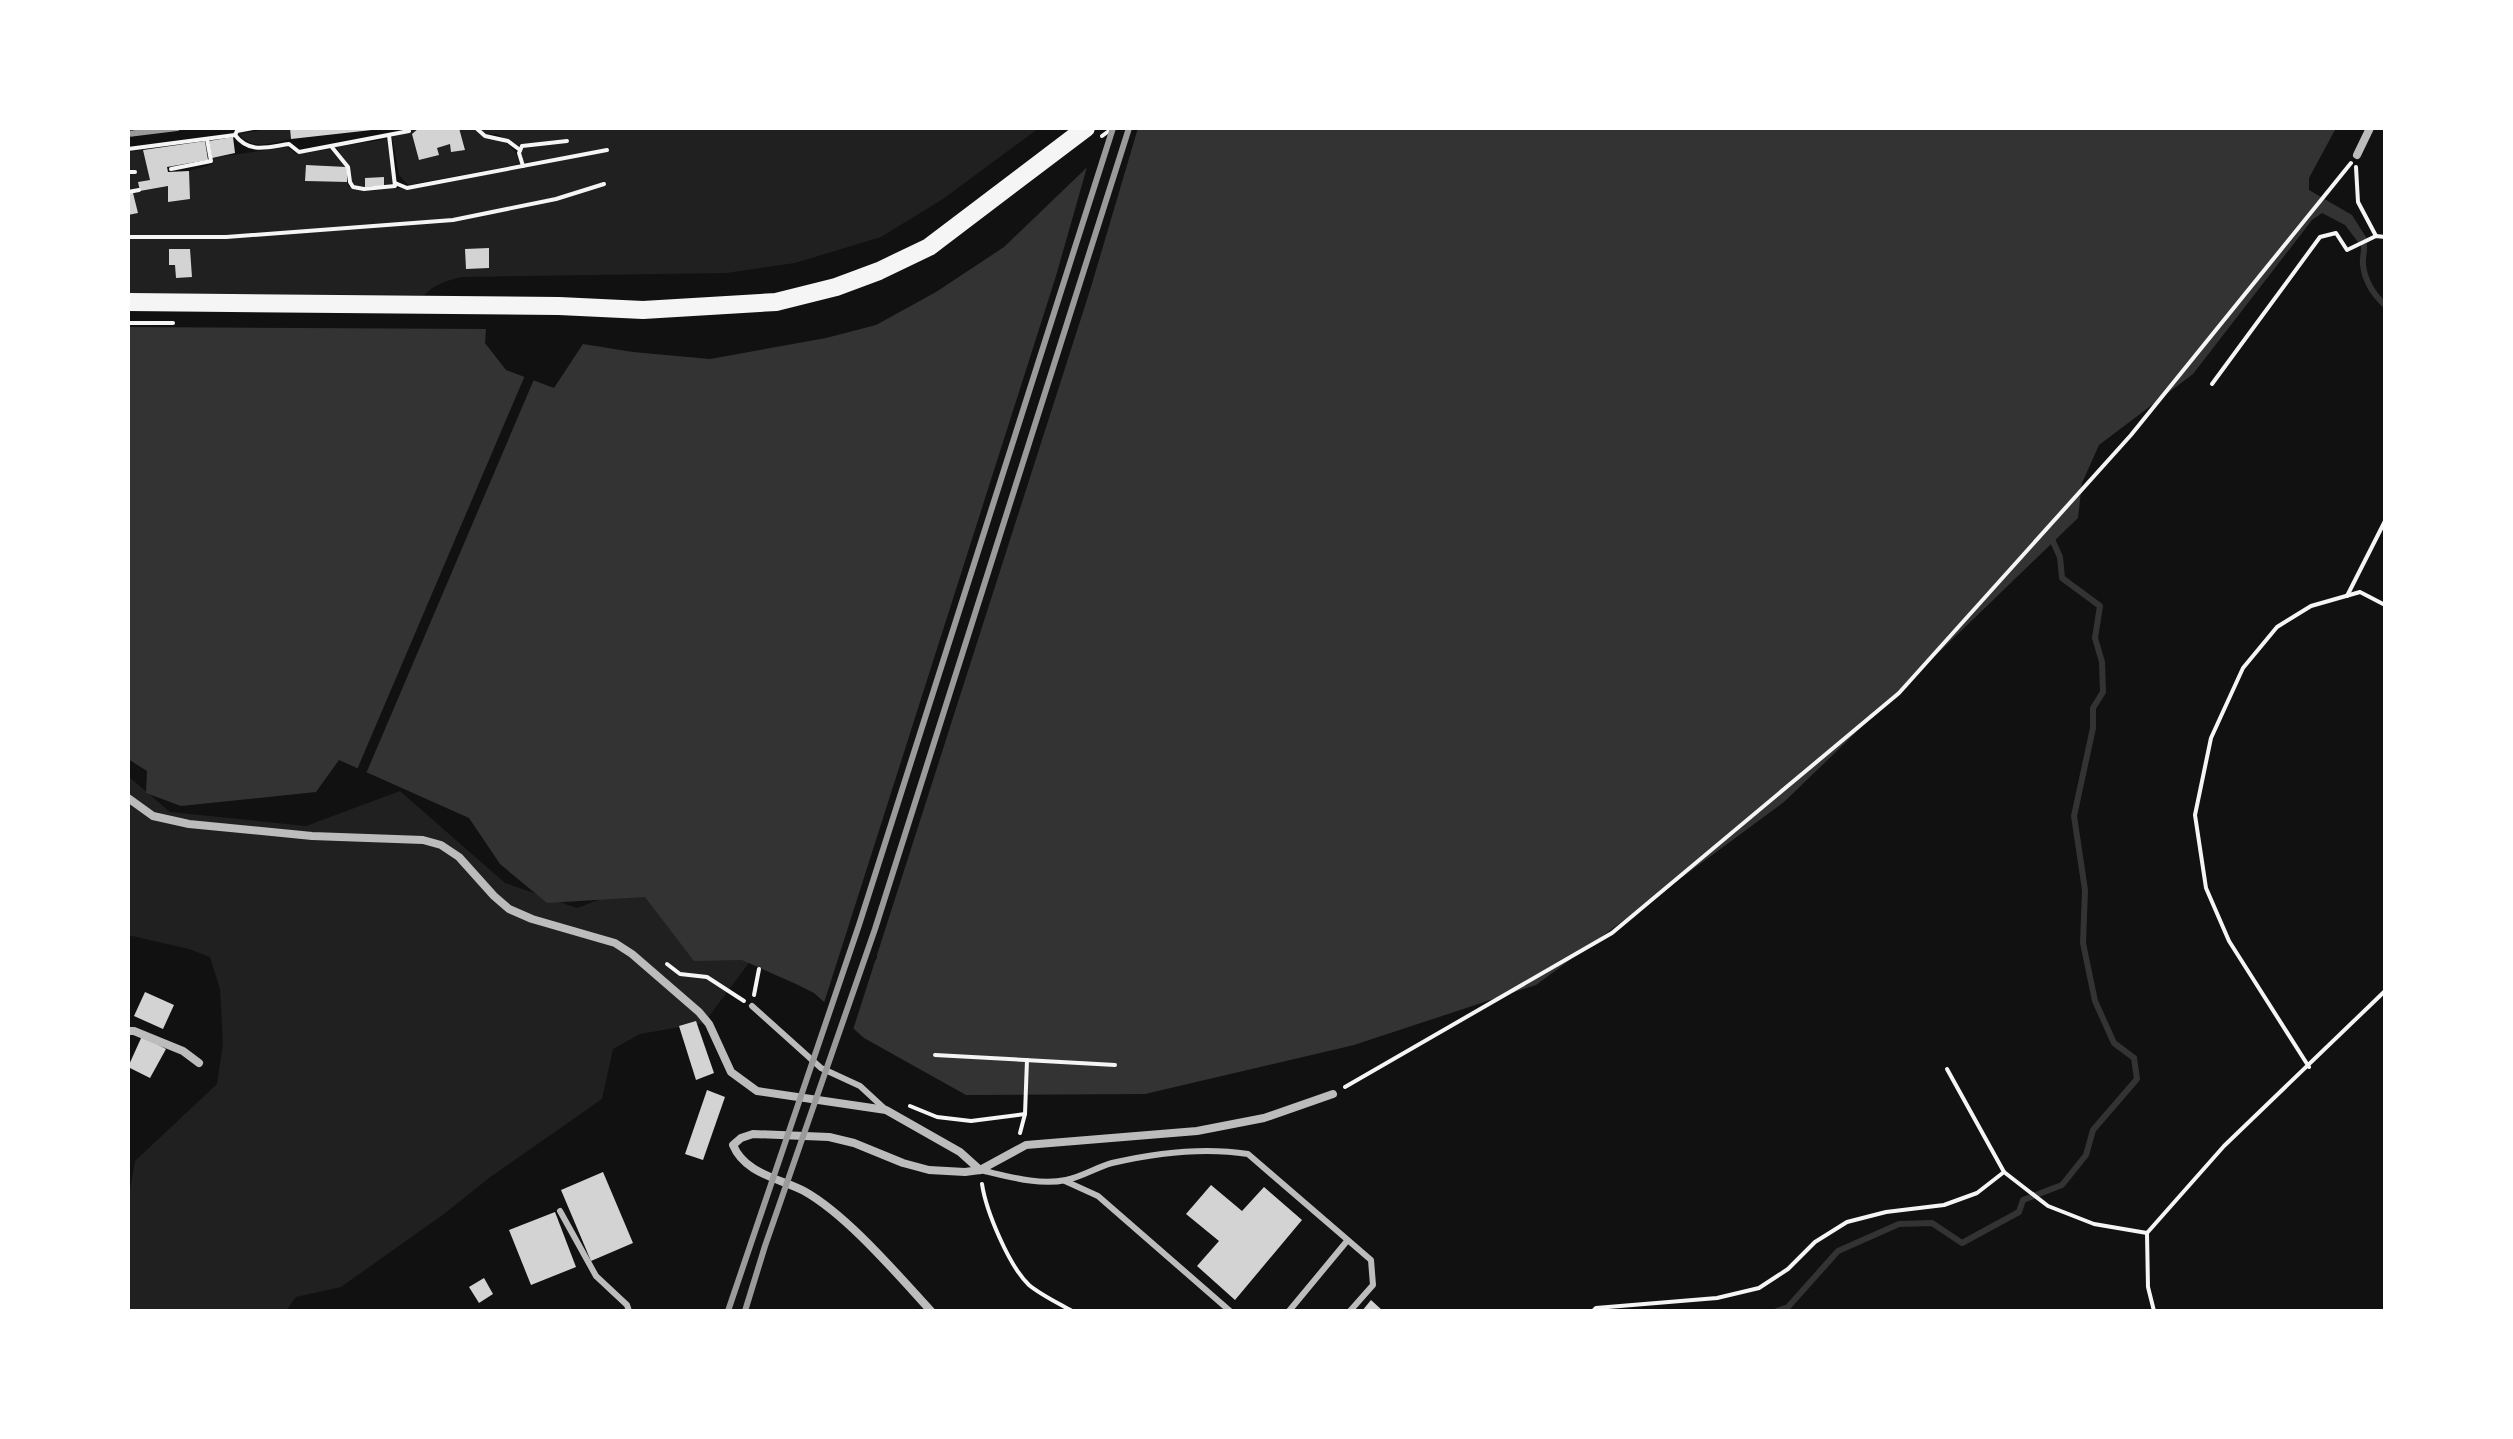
<svg xmlns="http://www.w3.org/2000/svg" width="2513" height="1439" viewBox="0 0 2513 1439" font-family="Quicksand,sans-serif">
<rect width="100%" height="100%" fill="#111"/>
<!-- green -->
<g fill="#202020">
<path d="M 275,128 L 290,128 L 291,139 C 272,143 252,151 239,134 Z"/>
<path d="M 410,128 L 419,128 L 420,160 L 438,155 L 437,148 L 450,144 L 465,150 L 459,128 L 473,128 C 488,148 510,129 520,164 L 408,185 L 399,175 L 392,137 L 410,131 Z"/>
<path d="M 478,128 L 1039,128 L 943,199 L 881,237 L 795,263 L 726,273 L 461,277 C 446,281 435,284 424,295 L 128,294 L 128,215 L 138,213 L 133,193 L 168,186 L 168,202 L 189,199 L 189,171 L 213,164 L 212,158 L 287,147 L 297,154 L 331,149 L 347,167 L 306,165 L 306,181 L 347,182 L 349,187 C 366,197 387,185 407,189 L 560,157 L 523,163 L 521,153 L 524,148 L 558,140 L 518,146 L 497,134 L 487,134 Z"/>
<path d="M 388,139 L 393,183 L 384,186 L 384,177 L 365,178 L 365,187 L 355,186 L 350,178 L 349,167 L 336,147 Z"/>
<path d="M 143,150 L 150,180 L 139,182 L 139,188 L 128,190 L 128,174 L 136,174 L 134,171 L 128,170 L 128,152 Z"/>
<path d="M 128,776 L 170,812 L 306,826 L 400,791 L 505,883 L 577,908 L 617,893 L 651,872 L 751,960 L 704,1023 L 640,1034 L 613,1049 L 602,1099 L 489,1178 L 444,1214 L 341,1287 L 296,1297 L 286,1311 L 128,1311 L 128,1200 L 135,1161 L 217,1084 L 223,1044 L 220,989 L 210,957 L 189,949 L 128,935 Z"/>
</g>
<!-- water -->
<path fill="#333" fill-rule="evenodd" d="M 1128,128 L 2336,128 L 2309,178 L 2309,190 L 2352,215 L 2369,242 L 2361,246 L 2345,225 L 2322,213 L 2312,220 L 2193,374 L 2099,445 L 2082,483 L 2078,518 L 1784,802 L 1536,985 L 1354,1045 L 1145,1094 L 966,1095 L 864,1038 L 814,993 L 796,984 L 742,960 L 694,961 L 645,897 L 547,903 L 500,864 L 469,818 L 339,760 L 316,792 L 181,806 L 146,793 L 147,771 L 128,759 L 128,327 L 486,329 L 485,343 L 506,370 L 554,388 L 583,344 L 633,352 L 710,359 L 826,338 L 876,325 L 936,292 L 1004,247 ZM 1079,264 L 1090,273 L 1091,287 L 1082,298 L 1068,299 L 1057,290 L 1056,276 L 1065,265 ZM 865,935 L 876,945 L 877,958 L 868,969 L 854,970 L 843,961 L 842,947 L 851,937 Z"/>
<!-- pier -->
<g fill="#111" fill-rule="evenodd">
<path d="M 1122,128 L 1138,128 L 1091,287 L 852,1033 L 823,1006 L 1056,276 L 1089,160 ZM 1078,268 L 1086,275 L 1087,286 L 1080,294 L 1069,295 L 1061,288 L 1060,277 L 1067,269 ZM 853,940 L 864,940 L 873,946 L 873,957 L 866,965 L 856,966 L 847,959 L 846,949 Z"/>
<path d="M 526,373 L 535,377 L 365,776 L 356,772 Z"/>
</g>
<g fill="none" stroke-linecap="round" stroke-linejoin="round">
<!-- stream -->
<g stroke="#333" stroke-width="6">
<path d="M 2363,240 C 2366,249 2362,256 2363,265 C 2365,281 2374,295 2385,305"/>
<path d="M 1777,1311 L 1788,1307 L 1838,1251 L 1899,1224 L 1932,1223 L 1962,1243 L 2019,1212 L 2023,1200 L 2062,1185 L 2086,1155 L 2093,1130 L 2137,1079 L 2134,1058 L 2114,1043 L 2095,1001 L 2083,943 L 2085,890 L 2074,816 L 2093,728 L 2093,708 L 2103,692 L 2102,662 L 2095,638 L 2100,606 L 2062,578 L 2060,557 L 2050,535"/>
</g>
</g>
<!-- building -->
<g fill="#d3d3d3">
<path d="M 290,128 L 372,128 L 372,130 L 291,139 Z"/>
<path d="M 419,128 L 459,128 L 465,150 L 451,152 L 450,144 L 437,148 L 439,155 L 419,160 L 412,134 Z"/>
<path d="M 233,137 L 235,153 L 212,158 L 209,141 Z"/>
<path d="M 205,141 L 208,160 L 167,167 L 168,172 L 189,171 L 190,199 L 168,202 L 168,186 L 140,191 L 138,182 L 150,180 L 143,150 Z"/>
<path d="M 306,165 L 347,167 L 347,182 L 305,181 Z"/>
<path d="M 384,177 L 384,186 L 365,187 L 365,178 Z"/>
<path d="M 128,193 L 133,193 L 138,213 L 128,215 Z"/>
<path d="M 489,248 L 489,268 L 466,269 L 465,249 Z"/>
<path d="M 169,249 L 190,249 L 192,277 L 176,278 L 175,265 L 169,265 Z"/>
<path d="M 145,992 L 174,1005 L 163,1029 L 134,1016 Z"/>
<path d="M 696,1021 L 714,1073 L 696,1080 L 679,1026 Z"/>
<path d="M 142,1036 L 166,1049 L 150,1078 L 128,1067 Z"/>
<path d="M 707,1090 L 725,1097 L 703,1160 L 685,1154 Z"/>
<path d="M 603,1172 L 633,1243 L 591,1261 L 561,1190 Z"/>
<path d="M 1211,1185 L 1242,1211 L 1264,1187 L 1302,1220 L 1235,1300 L 1197,1266 L 1219,1241 L 1186,1214 Z"/>
<path d="M 555,1212 L 576,1267 L 531,1285 L 509,1230 Z"/>
<path d="M 484,1278 L 493,1294 L 479,1303 L 469,1287 Z"/>
<path d="M 1371,1300 L 1383,1311 L 1362,1311 Z"/>
</g>
<g fill="none" stroke-linecap="round" stroke-linejoin="round">
<!-- path -->
<g stroke="#f5f5f5" stroke-width="4">
<path d="M 476,128 L 485,136 L 508,141 L 520,150"/>
<path d="M 235,135 C 249,154 268,147 289,144 L 299,152 L 409,131"/>
<path d="M 1102,136 L 1113,128"/>
<path d="M 331,146 L 348,167 L 350,182 L 353,187 L 364,189 L 395,186 L 389,135"/>
<path d="M 128,149 L 235,135 L 237,131 L 253,128"/>
<path d="M 523,166 L 519,153 L 522,146 L 567,141"/>
<path d="M 2356,167 L 2358,202 L 2376,236"/>
<path d="M 171,169 L 211,161 L 207,139"/>
<path d="M 128,172 L 135,172"/>
<path d="M 395,183 L 407,188 L 607,150"/>
<path d="M 128,192 L 139,190"/>
<path d="M 128,237 L 226,237 L 453,220 L 556,199 L 604,184"/>
<path d="M 128,323 L 173,323"/>
<path d="M 2212,384 L 2320,237 L 2336,233 L 2347,250 L 2376,236 L 2385,237"/>
<path d="M 2347,596 L 2385,521"/>
<path d="M 667,964 L 680,974 L 707,977 L 744,1001"/>
<path d="M 754,995 L 759,969"/>
<path d="M 935,1055 L 1115,1065"/>
<path d="M 2309,1067 L 2229,941 L 2206,888 L 2195,815 L 2211,738 L 2243,668 L 2277,627 L 2311,606 L 2360,592 L 2385,605"/>
<path d="M 1947,1069 L 2004,1172"/>
<path d="M 1345,1087 L 1612,933 L 1899,693 L 2131,435 L 2351,163"/>
<path d="M 910,1106 L 937,1117 L 971,1121 L 1025,1114"/>
<path d="M 1020,1133 L 1025,1114 L 1027,1060"/>
<path d="M 982,1184 C 986,1211 1009,1266 1029,1285 C 1041,1295 1058,1303 1072,1311"/>
<path d="M 2147,1234 L 2148,1287 L 2154,1311"/>
<path d="M 1593,1311 L 1596,1308 L 1717,1298 L 1759,1288 L 1788,1269 L 1815,1242 L 1847,1222 L 1886,1212 L 1944,1205 L 1977,1193 L 2004,1172 L 2048,1206 L 2094,1224 L 2147,1233 L 2224,1146 L 2385,991"/>
</g>
<!-- service -->
<g stroke="#bcbcbc" stroke-width="6">
<path d="M 752,1006 L 821,1068 L 860,1086 L 886,1110"/>
<path d="M 980,1170 C 1007,1176 1039,1186 1066,1180 C 1082,1177 1097,1167 1112,1163 C 1155,1153 1204,1147 1248,1154 L 1371,1260 L 1373,1285 L 1350,1311"/>
<path d="M 1065,1181 L 1098,1196 L 1230,1311"/>
<path d="M 560,1211 L 596,1276 L 627,1305 L 629,1311"/>
<path d="M 1289,1311 L 1347,1241"/>
</g>
<!-- minor -->
<g stroke="#bcbcbc" stroke-width="8">
<path d="M 2357,155 L 2370,128"/>
<path d="M 128,798 L 153,816 L 189,824 L 312,836 L 423,840 L 441,845 L 459,857 L 494,896 L 509,909 L 532,919 L 615,943 L 632,954 L 699,1012 L 709,1024 L 731,1072 L 757,1091 L 886,1110 L 960,1152 L 980,1170"/>
<path d="M 128,1031 L 134,1031 L 183,1051 L 199,1063"/>
<path d="M 931,1311 C 897,1274 847,1215 804,1191 C 779,1178 745,1174 733,1145 L 741,1138 L 753,1134 L 829,1137 L 854,1143 L 903,1163 L 929,1170 L 965,1172 L 980,1170 L 1026,1145 L 1197,1131 L 1264,1118 L 1333,1094"/>
</g>
<!-- primary -->
<path stroke="#f5f5f5" stroke-width="18" d="M 128,302 L 559,306 L 643,310 L 776,302 L 836,287 L 879,271 L 929,247 L 1086,128"/>
<!-- rail -->
<g stroke="#9a9a9a" stroke-width="6">
<path d="M 128,134 L 177,128"/>
<path d="M 728,1311 L 859,925 L 1113,128"/>
<path d="M 745,1311 L 765,1246 L 875,929 L 1129,128"/>
</g>
</g>
<!-- border -->
<rect width="2513" height="1439" fill="none" stroke="#ffffff" stroke-width="260"/>
</svg>
